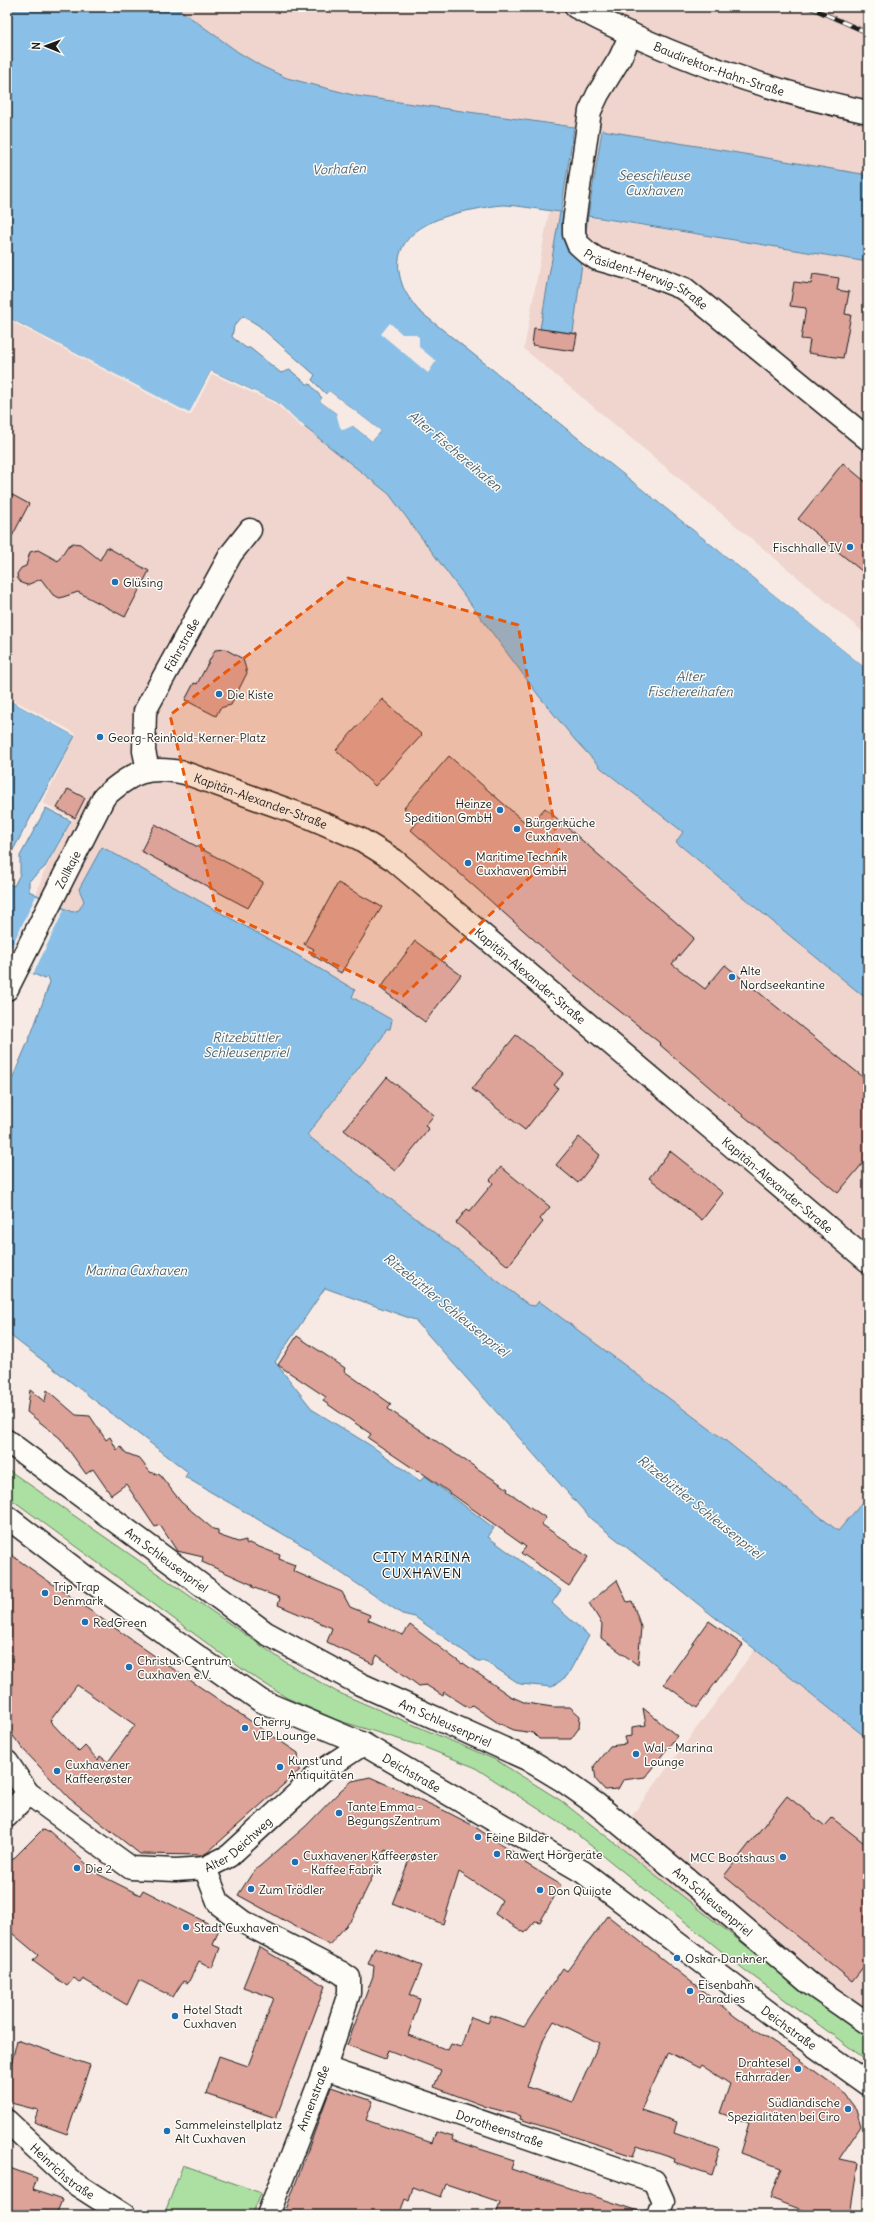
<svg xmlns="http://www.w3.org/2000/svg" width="875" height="2222" viewBox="0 0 875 2222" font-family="Delius,sans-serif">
<rect width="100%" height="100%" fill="#f7eae4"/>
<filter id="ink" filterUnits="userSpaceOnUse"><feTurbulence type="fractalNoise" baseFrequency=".025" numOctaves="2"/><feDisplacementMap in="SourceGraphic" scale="8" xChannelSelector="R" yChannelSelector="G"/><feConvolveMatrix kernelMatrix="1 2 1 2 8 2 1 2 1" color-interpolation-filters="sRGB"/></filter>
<g filter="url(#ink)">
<!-- built -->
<g fill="#efd5ce">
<path d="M 176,7 L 868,7 L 868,175 L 602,130 L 357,96 L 321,88 L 287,78 L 261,66 L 238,52 Z"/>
<path d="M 549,211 L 868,262 L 868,636 L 524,349 Z"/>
<path d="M 7,317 L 189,413 L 211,371 L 277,402 L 302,425 L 389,494 L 539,696 L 575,740 L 601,768 L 683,832 L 676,842 L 868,1000 L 868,1506 L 863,1502 L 838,1531 L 726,1441 L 539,1302 L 535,1306 L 529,1305 L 307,1135 L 383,1036 L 392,1020 L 352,996 L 355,991 L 102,847 L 79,889 L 84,901 L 79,910 L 72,913 L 36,896 L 43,874 L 73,819 L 43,803 L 75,736 L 7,699 Z"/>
<path d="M 755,1649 L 868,1739 L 868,2038 L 815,2000 L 617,1844 L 631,1817 Z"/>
</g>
<!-- green -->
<g fill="#ace0a2" stroke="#647e5f">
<path d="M 7,1469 L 282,1660 L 337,1692 L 496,1760 L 560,1800 L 815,2000 L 868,2038 L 868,2061 L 746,1971 L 574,1832 L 474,1767 L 421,1746 L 337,1720 L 287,1698 L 242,1669 L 7,1496 Z"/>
<path d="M 183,2165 L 261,2193 L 252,2215 L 164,2215 Z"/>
</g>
<!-- water -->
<g fill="#8ac0e7" stroke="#5e7e96" fill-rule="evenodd">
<path d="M 7,7 L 176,7 L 238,52 L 261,66 L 287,78 L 357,96 L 574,127 L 561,212 L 588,216 L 602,130 L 868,175 L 868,262 L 588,216 L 573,333 L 540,329 L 560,212 C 542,210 523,206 505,205 C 492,205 479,209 466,211 C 429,219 386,237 402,284 C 405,293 412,302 418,310 L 868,670 L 868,1000 L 676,842 L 683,832 L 601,768 L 575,740 L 539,696 L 389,494 L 302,425 L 277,402 L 211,371 L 189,414 L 7,317 ZM 243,316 L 258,325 L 315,375 L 312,380 L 326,394 L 329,391 L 381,431 L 372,441 L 353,426 L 343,429 L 336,413 L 320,401 L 322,398 L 310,384 L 307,384 L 290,370 L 281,373 L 250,348 L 246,348 L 232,337 L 234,326 Z"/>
<path d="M 7,699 L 75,736 L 7,861 Z"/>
<path d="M 46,808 L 71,821 L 45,867 L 29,881 L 29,891 L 72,912 L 79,910 L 84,901 L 79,889 L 102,847 L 297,955 L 355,990 L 352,997 L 392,1020 L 390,1029 L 386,1029 L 383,1036 L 307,1135 L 529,1305 L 535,1306 L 539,1301 L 726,1441 L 838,1531 L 863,1502 L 868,1506 L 868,1739 L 591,1519 L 415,1320 L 325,1288 L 275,1362 L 313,1410 L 373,1447 L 420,1481 L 425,1476 L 494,1528 L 488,1537 L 561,1590 L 552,1603 L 589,1636 L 567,1676 L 552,1687 L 520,1684 L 485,1661 L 478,1661 L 415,1617 L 402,1614 L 316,1556 L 307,1548 L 185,1477 L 188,1472 L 7,1333 L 7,1091 L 32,1032 L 50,982 L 48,977 L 45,979 L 7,962 L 7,883 L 14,886 L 20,874 L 20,856 Z"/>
</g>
<!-- pier -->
<g fill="#f7eae4">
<path d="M 7,317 L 189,413 L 211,371 L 277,402 L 305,427 L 303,428 L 301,427 L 276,404 L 212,374 L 191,415 L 188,415 L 7,319 Z"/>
<path d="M 390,323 L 402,334 L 414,334 L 419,337 L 419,347 L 436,361 L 428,373 L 381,334 Z"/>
<path d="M 493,367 L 868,668 L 868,670 L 493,369 Z"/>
<path d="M 329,391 L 381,431 L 372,441 L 353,426 L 343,430 L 340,427 L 336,413 L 320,401 L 323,397 L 323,400 L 338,412 L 344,427 L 354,424 L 372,438 L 378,431 L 329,393 L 325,395 Z"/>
<path d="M 8,697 L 68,729 L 76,734 L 75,736 L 7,699 Z"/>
<path d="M 36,896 L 64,910 L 33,974 L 7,962 L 7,956 Z"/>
</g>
<!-- building -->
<g fill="#dda399" stroke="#1c1c1c" fill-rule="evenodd">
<path d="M 813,274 L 839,278 L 837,290 L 849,292 L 845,314 L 851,315 L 843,358 L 808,353 L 810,340 L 801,339 L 806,308 L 790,306 L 794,282 L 811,284 Z"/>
<path d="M 534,328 L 577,334 L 574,351 L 532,345 Z"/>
<path d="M 843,463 L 868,484 L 868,576 L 798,519 Z"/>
<path d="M 7,492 L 29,504 L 7,546 Z"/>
<path d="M 73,543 L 80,544 L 100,560 L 107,547 L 149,571 L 125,617 L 78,592 L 60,598 L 53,595 L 41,579 L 27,585 L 21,583 L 18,579 L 17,574 L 21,568 L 26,566 L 30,552 L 38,550 L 58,561 L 67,547 Z"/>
<path d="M 225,649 L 243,659 L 247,673 L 231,705 L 220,708 L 216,716 L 185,700 L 194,683 L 197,684 L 215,650 Z"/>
<path d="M 382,699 L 422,735 L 375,786 L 336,750 Z"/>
<path d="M 449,756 L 529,826 L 545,808 L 694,938 L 672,964 L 705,989 L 725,965 L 868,1081 L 868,1157 L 838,1193 L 728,1103 L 659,1044 L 660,1043 L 569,971 L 411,830 L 419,820 L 404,808 Z"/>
<path d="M 68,789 L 85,798 L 75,818 L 57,808 Z"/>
<path d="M 155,824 L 263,882 L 248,908 L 141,851 Z"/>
<path d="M 338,883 L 382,907 L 341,973 L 311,954 L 314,949 L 304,944 Z"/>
<path d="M 415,941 L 461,975 L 425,1022 L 380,988 Z"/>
<path d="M 516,1035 L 564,1073 L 554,1085 L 558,1088 L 525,1130 L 472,1089 Z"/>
<path d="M 387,1077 L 434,1115 L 425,1126 L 429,1129 L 395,1171 L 344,1130 Z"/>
<path d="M 579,1137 L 600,1155 L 578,1183 L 556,1165 Z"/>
<path d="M 670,1151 L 723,1193 L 702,1220 L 649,1178 Z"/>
<path d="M 501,1167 L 550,1207 L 540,1219 L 543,1222 L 508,1266 L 456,1223 L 467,1209 L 470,1211 L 493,1183 L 490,1180 Z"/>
<path d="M 297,1336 L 345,1368 L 344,1371 L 391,1404 L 388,1409 L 508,1489 L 507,1491 L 546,1518 L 541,1524 L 588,1557 L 569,1586 L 521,1553 L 526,1547 L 418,1470 L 417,1471 L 368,1438 L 371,1434 L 323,1401 L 326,1397 L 278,1365 Z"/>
<path d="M 30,1390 L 45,1402 L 47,1390 L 76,1415 L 90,1416 L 106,1440 L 110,1437 L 117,1450 L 121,1447 L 126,1453 L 139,1458 L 150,1472 L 160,1475 L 181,1502 L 213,1529 L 218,1530 L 218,1535 L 238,1542 L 246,1540 L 246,1544 L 249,1543 L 280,1555 L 279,1559 L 295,1565 L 293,1571 L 342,1592 L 350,1607 L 370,1615 L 368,1620 L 403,1635 L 410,1625 L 462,1664 L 463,1663 L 510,1696 L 526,1703 L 553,1707 L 570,1707 L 580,1716 L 579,1728 L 571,1739 L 539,1739 L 533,1733 L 514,1730 L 498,1723 L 472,1705 L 469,1708 L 444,1692 L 443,1696 L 426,1685 L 419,1686 L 377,1655 L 373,1664 L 327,1642 L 332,1628 L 278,1605 L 280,1598 L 252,1587 L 253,1585 L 202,1562 L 203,1557 L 177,1551 L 160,1525 L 155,1527 L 126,1484 L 111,1495 L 93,1469 L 86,1474 L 60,1438 L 27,1412 Z"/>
<path d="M 7,1552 L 166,1664 L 298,1753 L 300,1770 L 208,1852 L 203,1855 L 140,1854 L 69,1798 L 23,1749 L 7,1728 ZM 77,1685 L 135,1725 L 108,1762 L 100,1756 L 98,1760 L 85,1746 L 79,1752 L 50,1721 Z"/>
<path d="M 617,1580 L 627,1602 L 632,1601 L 641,1627 L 638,1665 L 601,1638 L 602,1624 L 589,1603 Z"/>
<path d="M 709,1621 L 743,1645 L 697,1708 L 664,1684 Z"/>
<path d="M 643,1708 L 677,1736 L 645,1777 L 623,1780 L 618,1789 L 605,1790 L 596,1780 L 594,1766 L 610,1746 L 626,1744 L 624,1737 L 632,1736 L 632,1727 L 646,1725 Z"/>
<path d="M 370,1777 L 445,1811 L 472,1825 L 527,1861 L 525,1863 L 561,1885 L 540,1922 L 535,1921 L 525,1933 L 495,1914 L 502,1900 L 459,1872 L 443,1924 L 392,1904 L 409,1860 L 385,1850 L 353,1918 L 329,1945 L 238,1895 L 253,1872 L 306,1826 L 341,1790 L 352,1781 Z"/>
<path d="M 787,1796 L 825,1826 L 832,1818 L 868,1846 L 868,1961 L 852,1981 L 724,1876 Z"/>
<path d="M 42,1830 L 49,1831 L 98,1874 L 140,1895 L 143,1890 L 219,1929 L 213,1945 L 220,1948 L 212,1968 L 199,1961 L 188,1983 L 183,1981 L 173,1997 L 139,1980 L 127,2005 L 83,1979 L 80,1983 L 74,1978 L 67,1986 L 33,1961 L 38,1955 L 7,1929 L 7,1865 Z"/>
<path d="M 608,1916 L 737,2018 L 786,2050 L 842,2091 L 856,2109 L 861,2126 L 839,2159 L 858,2163 L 850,2215 L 816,2215 L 770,2198 L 781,2168 L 740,2153 L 749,2123 L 720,2113 L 730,2084 L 701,2065 L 699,2068 L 668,2052 L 641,2110 L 677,2122 L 674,2133 L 720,2149 L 712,2175 L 674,2162 L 675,2159 L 637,2146 L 633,2156 L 520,2119 L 521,2116 L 487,2107 L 434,2087 L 441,2070 L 388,2050 L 385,2059 L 347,2045 L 373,1976 L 374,1966 L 368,1964 L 375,1947 L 422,1966 L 410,1995 L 420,1999 L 408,2035 L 448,2050 L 451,2044 L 461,2047 L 471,2017 L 488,2023 L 491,2015 L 524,2027 L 563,1968 L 567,1971 ZM 554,2021 L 599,2043 L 573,2102 L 527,2087 L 544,2038 Z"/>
<path d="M 259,1947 L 325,1986 L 276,2118 L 206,2094 L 219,2056 L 248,2066 L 274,1998 L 243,1987 Z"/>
<path d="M 17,2040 L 90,2065 L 67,2134 L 34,2122 L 38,2110 L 7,2102 L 7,2082 Z"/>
<path d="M 331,2087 L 373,2101 L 366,2120 L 432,2143 L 436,2131 L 453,2136 L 452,2140 L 514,2160 L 511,2169 L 642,2212 L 641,2215 L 496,2215 L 500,2202 L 446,2184 L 441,2197 L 413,2187 L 409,2201 L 405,2199 L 399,2215 L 284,2215 Z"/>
<path d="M 7,2167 L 37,2178 L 33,2190 L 62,2200 L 56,2215 L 24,2215 L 7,2209 Z"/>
</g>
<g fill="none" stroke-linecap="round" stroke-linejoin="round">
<defs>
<g id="minor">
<path id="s1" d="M 576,7 C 670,57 764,90 868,112"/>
<path id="s2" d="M 631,34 L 620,58 L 598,94 L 590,111 L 574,222 L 574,234 L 578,244 L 588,253 L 597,259 L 639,271 L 685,289 L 868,439"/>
<path id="s3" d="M 148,770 L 144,751 L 145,711 L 231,554 L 250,530"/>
<path id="s4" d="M 7,989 L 104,797 C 132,772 147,765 185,773 L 311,818 L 360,839 L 394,860 L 868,1261"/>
<path id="s5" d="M 7,1441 L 266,1633 L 360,1684 L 527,1759 L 562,1780 L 596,1804 L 700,1890 L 809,1983 L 868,2024"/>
<path id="s6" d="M 7,1517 L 92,1582 L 261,1701 L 363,1744 L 583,1872 L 784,2024 L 868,2084"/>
<path id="s7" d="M 7,1762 L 28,1793 L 131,1868 L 176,1870 L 205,1868 L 229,1856 L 322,1771 L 363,1744"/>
<path d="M 7,1816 L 28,1793"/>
<path d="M 205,1868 L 219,1904 L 243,1922 L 340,1972 L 349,1978 L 349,1993 L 325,2068 L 268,2215"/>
<path id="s8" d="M 325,2068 L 654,2181 L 663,2201 L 658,2215"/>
<path id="s9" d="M 7,2121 L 71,2181 L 124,2215"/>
</g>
</defs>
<!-- minor casing -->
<use href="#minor" stroke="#1c1c1c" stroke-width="25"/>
<!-- minor -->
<use href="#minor" stroke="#fdfcf7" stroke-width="22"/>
<defs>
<path id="rail" d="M 809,7 L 868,33"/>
</defs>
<!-- rail casing -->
<use href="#rail" stroke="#1c1c1c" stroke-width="4.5"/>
<!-- rail -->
<use href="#rail" stroke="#fdfcf7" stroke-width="3" stroke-dasharray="9" stroke-linecap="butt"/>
</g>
</g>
<!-- marked area -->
<path fill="#e8590c" fill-opacity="0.2" stroke="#e8590c" stroke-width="3" stroke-dasharray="8 5" stroke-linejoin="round" d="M 348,578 L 518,625 L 559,850 L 403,996 L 216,909 L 170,715 Z"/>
<!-- markers -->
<g fill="#1f6fb2" stroke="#fdfcf7" stroke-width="1.5">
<circle cx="850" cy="547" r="4"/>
<circle cx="115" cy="582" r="4"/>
<circle cx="219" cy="694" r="4"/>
<circle cx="100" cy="737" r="4"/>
<circle cx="500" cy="810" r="4"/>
<circle cx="517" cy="829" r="4"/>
<circle cx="468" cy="863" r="4"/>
<circle cx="732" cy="977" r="4"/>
<circle cx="45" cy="1593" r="4"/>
<circle cx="85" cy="1622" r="4"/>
<circle cx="129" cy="1667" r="4"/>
<circle cx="245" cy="1728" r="4"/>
<circle cx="636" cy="1754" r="4"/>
<circle cx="280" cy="1767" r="4"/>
<circle cx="57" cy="1771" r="4"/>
<circle cx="339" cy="1813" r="4"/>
<circle cx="478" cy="1837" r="4"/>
<circle cx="497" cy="1854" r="4"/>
<circle cx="783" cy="1857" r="4"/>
<circle cx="295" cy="1862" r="4"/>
<circle cx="77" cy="1868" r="4"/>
<circle cx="251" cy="1889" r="4"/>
<circle cx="540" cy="1890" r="4"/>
<circle cx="186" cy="1927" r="4"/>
<circle cx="677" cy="1958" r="4"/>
<circle cx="690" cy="1991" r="4"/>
<circle cx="175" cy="2016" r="4"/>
<circle cx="798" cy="2069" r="4"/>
<circle cx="848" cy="2109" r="4"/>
<circle cx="167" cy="2131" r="4"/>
</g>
<g text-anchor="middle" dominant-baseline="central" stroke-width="3" stroke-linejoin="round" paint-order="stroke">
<!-- street labels -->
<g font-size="12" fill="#1c1c1c" stroke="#fdfcf7">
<text stroke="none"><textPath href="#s1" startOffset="156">Baudirektor-Hahn-Straße</textPath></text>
<text stroke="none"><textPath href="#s2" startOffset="300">Präsident-Herwig-Straße</textPath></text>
<text stroke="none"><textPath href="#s3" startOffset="135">Fährstraße</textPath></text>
<text stroke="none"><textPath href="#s4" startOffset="385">Kapitän-Alexander-Straße</textPath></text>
<text stroke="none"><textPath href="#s4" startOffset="134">Zollkaje</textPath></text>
<text stroke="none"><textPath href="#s4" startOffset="710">Kapitän-Alexander-Straße</textPath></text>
<text stroke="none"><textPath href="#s4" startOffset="1034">Kapitän-Alexander-Straße</textPath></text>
<text stroke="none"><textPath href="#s5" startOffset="199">Am Schleusenpriel</textPath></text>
<text stroke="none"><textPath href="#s5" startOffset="523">Am Schleusenpriel</textPath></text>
<text stroke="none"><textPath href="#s6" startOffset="481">Deichstraße</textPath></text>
<text stroke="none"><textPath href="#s7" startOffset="280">Alter Deichweg</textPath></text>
<text stroke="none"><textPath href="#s5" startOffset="847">Am Schleusenpriel</textPath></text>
<text stroke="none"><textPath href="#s6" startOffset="937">Deichstraße</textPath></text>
<text transform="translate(313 2098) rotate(-69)">Annenstraße</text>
<text stroke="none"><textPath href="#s8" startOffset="185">Dorotheenstraße</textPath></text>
<text stroke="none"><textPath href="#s9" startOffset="75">Heinrichstraße</textPath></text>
</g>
<!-- poi labels -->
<g font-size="12" fill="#1c1c1c" stroke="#fdfcf7" text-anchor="start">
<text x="842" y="547" text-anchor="end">Fischhalle IV</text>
<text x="123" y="582">Glüsing</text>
<text x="227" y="694">Die Kiste</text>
<text x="108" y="737">Georg-Reinhold-Kerner-Platz</text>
<text x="492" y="803" text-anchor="end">Heinze<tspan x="492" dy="14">Spedition GmbH</tspan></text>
<text x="525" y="822">Bürgerküche<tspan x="525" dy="14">Cuxhaven</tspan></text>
<text x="476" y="856">Maritime Technik<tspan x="476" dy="14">Cuxhaven GmbH</tspan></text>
<text x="740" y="970">Alte<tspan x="740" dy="14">Nordseekantine</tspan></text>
<text x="53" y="1586">Trip Trap<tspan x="53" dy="14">Denmark</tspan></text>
<text x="93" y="1622">RedGreen</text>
<text x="137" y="1660">Christus Centrum<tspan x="137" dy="14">Cuxhaven e.V.</tspan></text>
<text x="253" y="1721">Cherry<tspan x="253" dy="14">VIP Lounge</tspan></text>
<text x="644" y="1747">Wal - Marina<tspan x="644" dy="14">Lounge</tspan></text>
<text x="288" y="1760">Kunst und<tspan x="288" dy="14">Antiquitäten</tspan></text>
<text x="65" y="1764">Cuxhavener<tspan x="65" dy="14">Kaffeerøster</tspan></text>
<text x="347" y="1806">Tante Emma -<tspan x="347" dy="14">BegungsZentrum</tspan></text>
<text x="486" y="1837">Feine Bilder</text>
<text x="505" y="1854">Rawert Hörgeräte</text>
<text x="303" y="1855">Cuxhavener Kaffeerøster<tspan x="303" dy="14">- Kaffee Fabrik</tspan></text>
<text x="775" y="1857" text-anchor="end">MCC Bootshaus</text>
<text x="85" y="1868">Die 2</text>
<text x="259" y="1889">Zum Trödler</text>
<text x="548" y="1890">Don Quijote</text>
<text x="194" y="1927">Stadt Cuxhaven</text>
<text x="685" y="1958">Oskar Dankner</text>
<text x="698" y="1984">Eisenbahn<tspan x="698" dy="14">Paradies</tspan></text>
<text x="183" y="2009">Hotel Stadt<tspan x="183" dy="14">Cuxhaven</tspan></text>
<text x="790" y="2062" text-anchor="end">Drahtesel<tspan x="790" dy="14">Fahrräder</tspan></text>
<text x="840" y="2102" text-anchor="end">Südländische<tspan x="840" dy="14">Spezialitäten bei Ciro</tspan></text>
<text x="175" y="2124">Sammeleinstellplatz<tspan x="175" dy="14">Alt Cuxhaven</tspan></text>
</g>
<!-- water labels -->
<g font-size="13" font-style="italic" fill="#485e6d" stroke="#fdfcf7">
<text transform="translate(339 169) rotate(-2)">Vorhafen</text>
<text x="654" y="175">Seeschleuse<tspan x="654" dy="15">Cuxhaven</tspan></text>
<text transform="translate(455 451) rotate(40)">Alter Fischereihafen</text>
<text x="690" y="676">Alter<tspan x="690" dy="15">Fischereihafen</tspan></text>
<text x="246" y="1037">Ritzebüttler<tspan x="246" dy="15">Schleusenpriel</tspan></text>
<text x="136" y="1270">Marina Cuxhaven</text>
<text transform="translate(446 1305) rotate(39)">Ritzebüttler Schleusenpriel</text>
<text transform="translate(700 1507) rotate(39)">Ritzebüttler Schleusenpriel</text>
</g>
<!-- quarter labels -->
<g font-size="14" letter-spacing="1" fill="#1c1c1c" stroke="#fdfcf7">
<text x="422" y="1557">CITY MARINA<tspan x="422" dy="16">CUXHAVEN</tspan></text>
</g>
</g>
<!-- margin -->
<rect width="875" height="2222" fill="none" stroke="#fdfcf7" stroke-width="24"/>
<rect x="12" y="12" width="851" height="2198" fill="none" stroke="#1c1c1c" stroke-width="1.5" filter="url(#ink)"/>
<!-- north arrow -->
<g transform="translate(46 46) rotate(271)" stroke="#fdfcf7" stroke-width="3" paint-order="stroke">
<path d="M0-3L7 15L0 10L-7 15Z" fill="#1c1c1c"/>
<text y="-6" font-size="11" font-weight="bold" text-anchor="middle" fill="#1c1c1c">N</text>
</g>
</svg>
